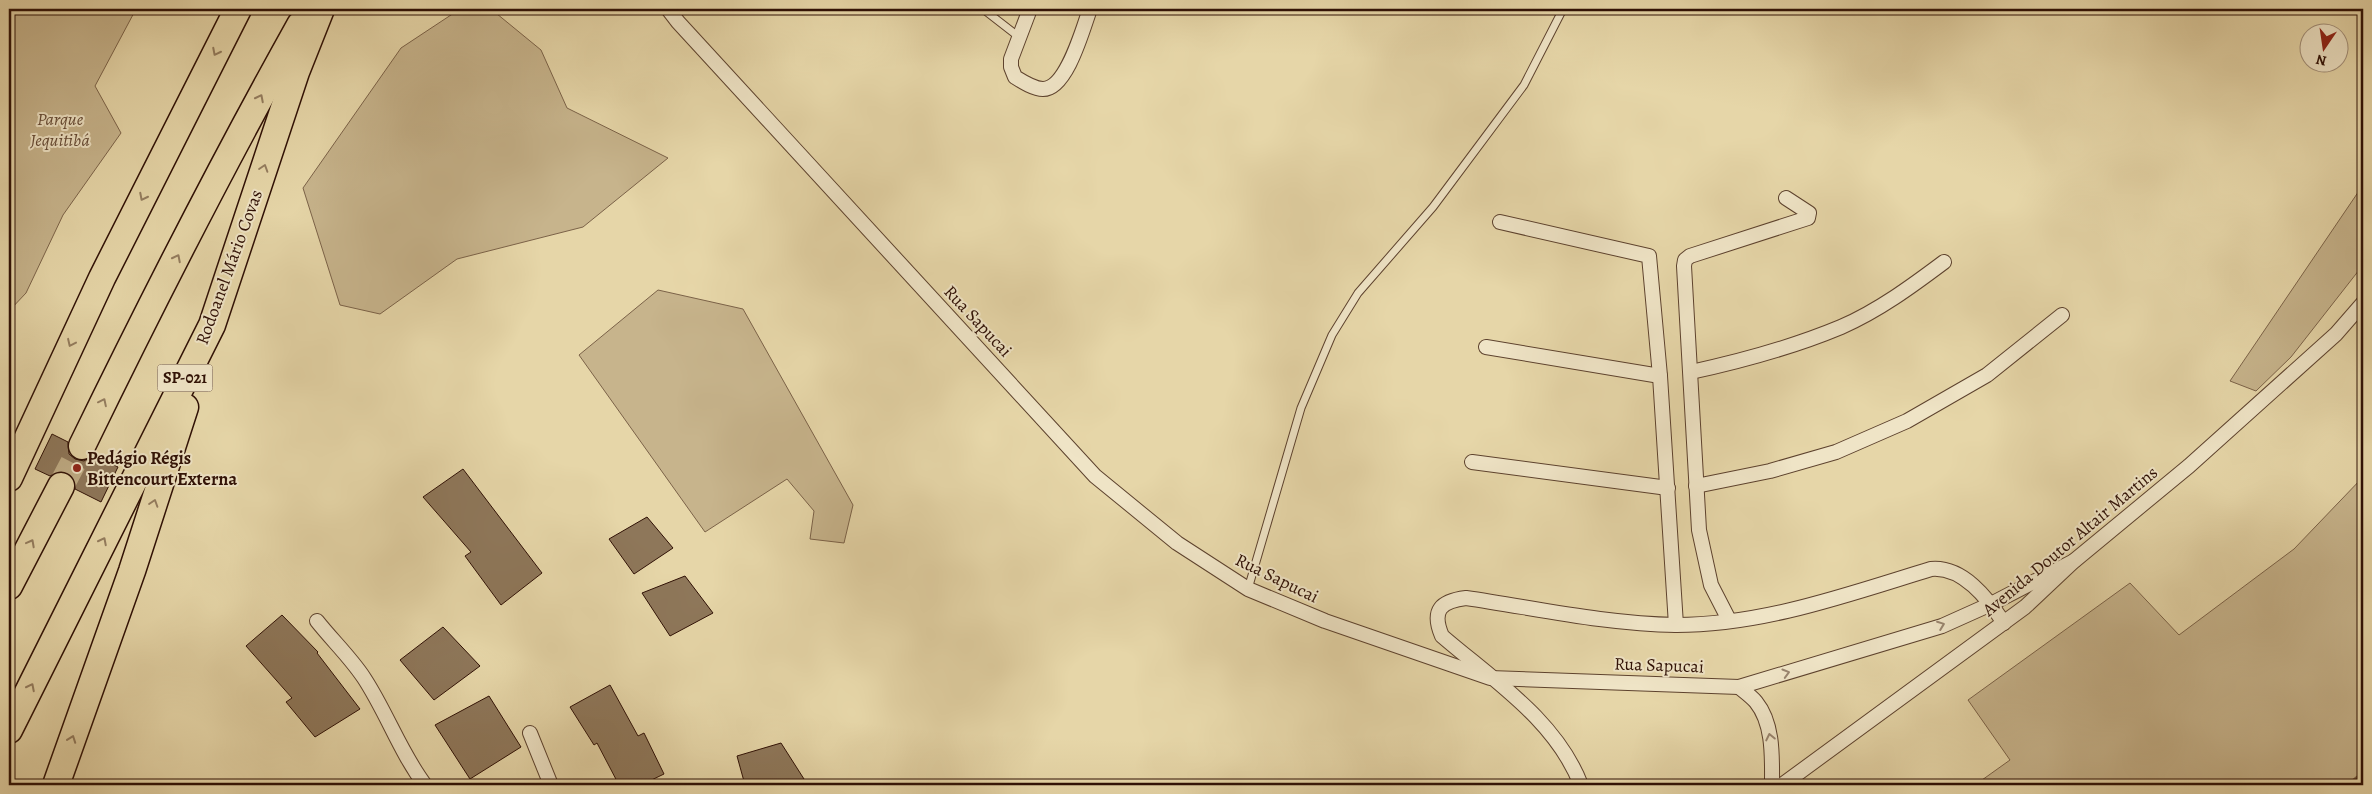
<svg xmlns="http://www.w3.org/2000/svg" width="2372" height="794" viewBox="0 0 2372 794" font-family="Alegreya,serif">
<rect width="100%" height="100%" fill="#e6d6a8"/>
<filter id="stains"><feTurbulence type="fractalNoise" baseFrequency=".004" numOctaves="4"/><feColorMatrix values="0 0 0 0 .2 0 0 0 0 .09 0 0 0 0 .02 0 0 0 .5 -.17"/></filter>
<radialGradient id="worn" r=".72"><stop offset=".6" stop-color="#630" stop-opacity="0"/><stop offset="1" stop-color="#630" stop-opacity=".3"/></radialGradient>
<!-- green -->
<g fill="#c7b48c" stroke="#7b6248">
<path d="M 9,9 L 136,9 L 95,86 L 121,133 L 63,215 L 26,293 L 9,311 Z"/>
<path d="M 460,9 L 491,9 L 541,50 L 567,108 L 668,158 L 583,227 L 457,259 L 380,314 L 340,305 L 303,188 L 401,48 Z"/>
<path d="M 2363,185 L 2363,265 L 2291,357 L 2256,391 L 2230,381 Z"/>
<path d="M 658,290 L 743,309 L 853,505 L 844,543 L 810,539 L 814,511 L 787,479 L 705,532 L 579,355 Z"/>
<path d="M 2363,477 L 2363,785 L 1975,785 L 2010,760 L 1968,700 L 2130,583 L 2179,635 L 2294,549 Z"/>
</g>
<g fill="none" stroke-linecap="round" stroke-linejoin="round">
<!-- stream -->
<path stroke="#785f46" stroke-width="5" d="M 2349,785 L 2363,774"/>
</g>
<!-- building -->
<g fill="#8e775a" stroke="#2f1005">
<path d="M 52,434 L 68,442 L 69,454 L 75,459 L 84,461 L 93,455 L 118,467 L 101,502 L 75,489 L 74,478 L 67,473 L 60,471 L 50,476 L 35,469 Z"/>
<path d="M 463,469 L 542,573 L 501,605 L 465,556 L 471,552 L 423,497 Z"/>
<path d="M 647,517 L 673,548 L 634,574 L 609,539 Z"/>
<path d="M 685,576 L 713,613 L 670,636 L 642,593 Z"/>
<path d="M 282,615 L 318,652 L 317,653 L 360,709 L 315,737 L 286,702 L 292,698 L 246,646 Z"/>
<path d="M 443,627 L 480,666 L 434,700 L 400,660 Z"/>
<path d="M 610,685 L 638,736 L 644,733 L 664,774 L 641,785 L 619,785 L 597,743 L 594,745 L 570,707 Z"/>
<path d="M 489,696 L 521,747 L 470,779 L 435,725 Z"/>
<path d="M 781,743 L 804,779 L 784,785 L 745,785 L 737,756 Z"/>
</g>
<g fill="none" stroke-linecap="round" stroke-linejoin="round">
<!-- motorway-tunnel -->
<path stroke="#c1ae87" stroke-width="26" stroke-dasharray="26 13" stroke-linecap="butt" d="M 61,486 L 82,446"/>
<defs>
<g id="service">
<path d="M 983,9 L 1019,37"/>
<path d="M 1248,589 L 1301,408 L 1332,335 L 1358,293 L 1433,207 L 1524,85 L 1563,9"/>
</g>
<g id="minor">
<path d="M 668,9 L 678,22 L 1095,476 L 1177,543 L 1248,589 L 1325,621 L 1490,678 L 1739,687 L 1942,626 L 1991,604 L 2074,561"/>
<path d="M 1030,9 L 1011,59 L 1011,67 L 1015,77 C 1023,82 1034,89 1043,89 C 1067,89 1083,28 1090,9"/>
<path d="M 1500,222 L 1649,256 L 1660,376 L 1676,625"/>
<path d="M 1486,347 L 1660,376"/>
<path d="M 1691,372 C 1742,361 1793,347 1841,327 C 1878,311 1912,286 1944,262"/>
<path d="M 1472,462 L 1668,488"/>
<path d="M 1696,486 L 1770,471 L 1836,452 L 1907,421 L 1987,375 L 2062,315"/>
<path d="M 1729,620 L 1711,585 L 1699,530 L 1684,266 L 1685,260 L 1690,256 L 1808,218 L 1809,213 L 1786,198"/>
<path d="M 317,621 C 332,640 351,658 364,678 C 387,713 400,752 425,785"/>
<path d="M 1739,687 C 1745,692 1752,697 1756,702 C 1774,724 1772,759 1772,785"/>
<path d="M 530,733 L 551,785"/>
<path d="M 1581,785 C 1556,720 1493,680 1442,636 C 1431,610 1441,601 1466,598 C 1535,608 1606,624 1676,625 C 1764,625 1849,594 1931,569 C 1963,566 1988,599 2004,623"/>
<path d="M 1782,785 L 2025,607 L 2074,561 L 2189,466 L 2336,334 L 2363,303"/>
</g>
<g id="motorway">
<path d="M 82,446 C 151,304 223,163 300,25"/>
<path d="M 9,478 L 102,278 L 238,9"/>
<path d="M 9,586 L 61,486"/>
<path d="M 9,730 L 212,325 L 296,72 L 321,9"/>
<path d="M 56,785 L 132,571 L 185,407"/>
</g>
</defs>
<!-- service casing -->
<use href="#service" stroke="#5d422e" stroke-width="9"/>
<!-- minor casing -->
<use href="#minor" stroke="#5d422e" stroke-width="16"/>
<!-- motorway casing -->
<use href="#motorway" stroke="#2f1005" stroke-width="29"/>
<!-- service -->
<use href="#service" stroke="#efe4c6" stroke-width="7"/>
<!-- minor -->
<use href="#minor" stroke="#efe4c6" stroke-width="14"/>
<!-- motorway -->
<use href="#motorway" stroke="#e6d6a8" stroke-width="26"/>
</g>
<!-- one-way arrows -->
<defs><path id="oneway-chevron" d="M-2-3.5L2.5 0L-2 3.5" fill="none" stroke-width="1.6" stroke-linecap="round" stroke-linejoin="round" transform="scale(1.25)"/></defs>
<g stroke="#947d5f">
<use href="#oneway-chevron" transform="translate(216 52) rotate(117)"/>
<use href="#oneway-chevron" transform="translate(260 98) rotate(-63)"/>
<use href="#oneway-chevron" transform="translate(264 168) rotate(-72)"/>
<use href="#oneway-chevron" transform="translate(143 197) rotate(117)"/>
<use href="#oneway-chevron" transform="translate(177 258) rotate(-63)"/>
<use href="#oneway-chevron" transform="translate(71 343) rotate(115)"/>
<use href="#oneway-chevron" transform="translate(103 402) rotate(-64)"/>
<use href="#oneway-chevron" transform="translate(154 503) rotate(-72)"/>
<use href="#oneway-chevron" transform="translate(103 541) rotate(-63)"/>
<use href="#oneway-chevron" transform="translate(31 543) rotate(-62)"/>
<use href="#oneway-chevron" transform="translate(31 687) rotate(-63)"/>
<use href="#oneway-chevron" transform="translate(72 739) rotate(-70)"/>
</g>
<g stroke="#99856f">
<use href="#oneway-chevron" transform="translate(1941 625) rotate(-21)"/>
<use href="#oneway-chevron" transform="translate(1786 673) rotate(-16)"/>
<use href="#oneway-chevron" transform="translate(1770 737) rotate(-102)"/>
</g>
<!-- markers -->
<circle fill="#8f2418" stroke="#efe4c6" stroke-width="2" cx="77" cy="468" r="5"/>
<g text-anchor="middle" dominant-baseline="central" stroke-width="4" stroke-linejoin="round" paint-order="stroke">
<!-- shield labels -->
<rect fill="#efe4c6" stroke="#69503f" stroke-width="1" x="157.5" y="364.5" width="55" height="27" rx="4"/>
<g font-size="16" font-weight="bold" fill="#2f1005">
<text x="185" y="378">SP-021</text>
</g>
<!-- park labels -->
<g font-size="18" font-style="italic" fill="#644934" stroke="#efe4c6">
<text x="60" y="119">Parque<tspan x="60" dy="21">Jequitibá</tspan></text>
</g>
<!-- street labels -->
<g font-size="18" fill="#2f1005" stroke="#efe4c6">
<text transform="translate(229 267) rotate(-70)">Rodoanel Mário Covas</text>
<text transform="translate(978 321) rotate(47)">Rua Sapucai</text>
<text transform="translate(2070 541) rotate(-40)">Avenida Doutor Altair Martins</text>
<text transform="translate(1277 578) rotate(26)">Rua Sapucai</text>
<text transform="translate(1659 665) rotate(2)">Rua Sapucai</text>
</g>
<!-- poi labels -->
<g font-size="18" font-weight="bold" fill="#2f1005" stroke="#efe4c6" text-anchor="start">
<text x="87" y="458">Pedágio Régis<tspan x="87" dy="21">Bittencourt Externa</tspan></text>
</g>
</g>
<!-- margin -->
<rect width="2372" height="794" fill="none" stroke="#e6d6a8" stroke-width="30"/>
<rect x="10" y="10" width="2352" height="774" fill="none" stroke="#2f1005" stroke-width="2.5"/>
<rect x="15" y="15" width="2342" height="764" fill="none" stroke="#2f1005"/>
<!-- north arrow -->
<g transform="translate(2324 48) rotate(193)"><circle r="24" fill="#efe4c6" stroke="#a28f79"/>
<path d="M0-4L9 19L0 12L-9 19Z" fill="#8f2418"/>
<text y="-8" font-size="14" font-weight="bold" text-anchor="middle" fill="#2f1005">N</text>
</g>
<rect width="100%" height="100%" filter="url(#stains)"/>
<rect width="100%" height="100%" fill="url(#worn)"/>
</svg>
